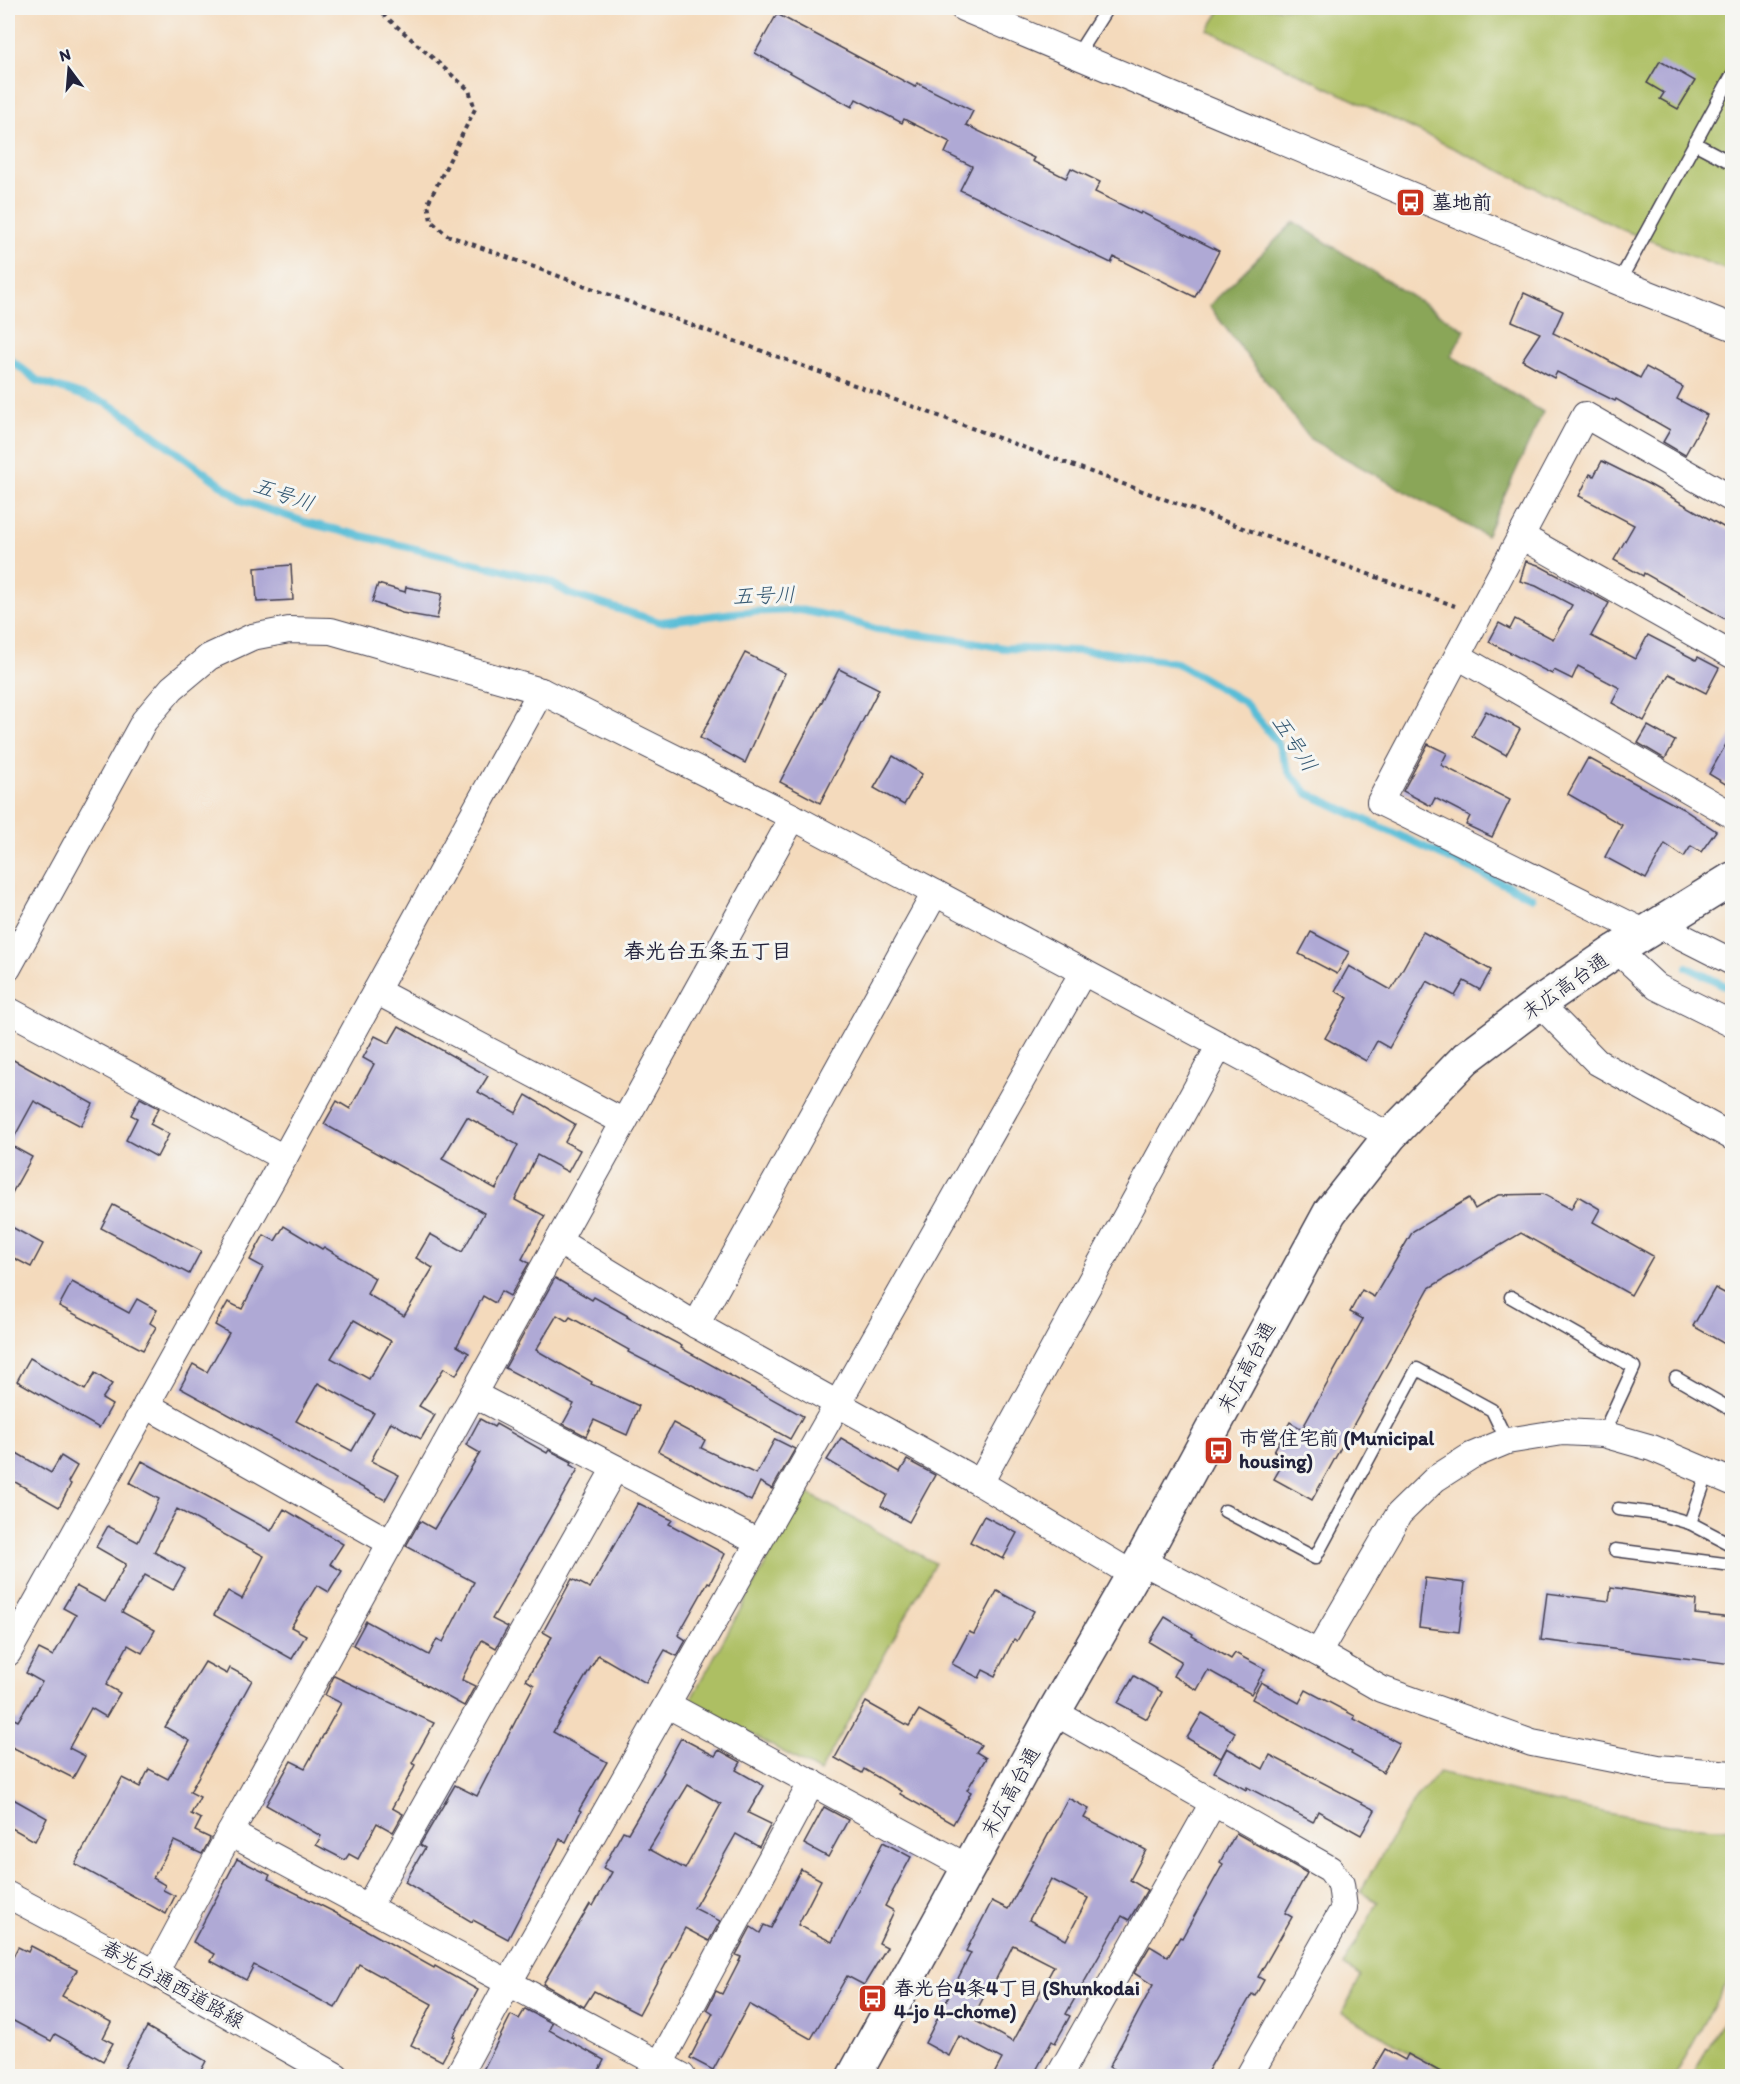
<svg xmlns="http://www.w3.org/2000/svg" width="1740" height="2084" viewBox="0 0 1740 2084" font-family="Itim,'Klee One',sans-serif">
<rect width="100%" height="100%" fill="#f6f6f2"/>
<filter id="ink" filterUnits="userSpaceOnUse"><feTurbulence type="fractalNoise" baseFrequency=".0167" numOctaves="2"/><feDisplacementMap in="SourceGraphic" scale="12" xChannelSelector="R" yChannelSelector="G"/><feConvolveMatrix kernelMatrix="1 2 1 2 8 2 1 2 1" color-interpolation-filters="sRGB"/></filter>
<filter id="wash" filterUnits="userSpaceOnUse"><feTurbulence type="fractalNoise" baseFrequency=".008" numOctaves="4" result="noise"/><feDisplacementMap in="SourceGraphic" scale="24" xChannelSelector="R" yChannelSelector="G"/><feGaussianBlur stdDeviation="1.35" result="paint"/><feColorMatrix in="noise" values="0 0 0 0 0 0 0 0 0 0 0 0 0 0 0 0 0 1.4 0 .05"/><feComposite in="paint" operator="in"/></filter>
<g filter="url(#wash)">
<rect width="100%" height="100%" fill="#f4dabc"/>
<!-- green -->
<g fill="#adbf63" stroke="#68704f" stroke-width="1.5">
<path d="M 1222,8 L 1732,8 L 1732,272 L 1623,230 L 1208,30 Z"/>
<path d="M 805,1492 L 935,1563 L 820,1772 L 690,1701 Z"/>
<path d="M 1439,1772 L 1548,1801 L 1668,1825 L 1732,1829 L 1732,1973 L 1675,2076 L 1452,2076 L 1342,2013 L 1361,1976 L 1343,1966 L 1378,1902 L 1360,1892 L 1415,1798 Z"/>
<path d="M 1732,2005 L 1732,2076 L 1692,2076 Z"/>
</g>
<!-- forest -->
<path fill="#8aa659" stroke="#56644a" stroke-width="1.5" d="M 1294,222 L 1465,330 L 1451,356 L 1543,412 L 1486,536 L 1310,439 L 1209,306 Z"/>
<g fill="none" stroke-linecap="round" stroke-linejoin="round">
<!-- stream -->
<g stroke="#59bdd7" stroke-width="8">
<path d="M 8,358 L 38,381 L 106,403 L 128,416 L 243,501 L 308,523 L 548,581 L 570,594 L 660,622 L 742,612 L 800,610 L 840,618 L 876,629 L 972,642 L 1003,648 L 1102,652 L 1177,663 L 1244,702 L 1278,743 L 1289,772 L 1307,793 L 1532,897"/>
<path d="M 1687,967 L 1732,989"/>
</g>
</g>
<g id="blocks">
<!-- building -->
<g fill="#afa9d5" fill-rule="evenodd">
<path d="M 777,14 L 915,87 L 917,83 L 973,111 L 966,125 L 1034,158 L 1032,161 L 1066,178 L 1071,168 L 1100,182 L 1095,192 L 1140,214 L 1141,212 L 1219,251 L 1195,297 L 1114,257 L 1111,263 L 960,190 L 972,166 L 945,153 L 950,142 L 904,119 L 902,123 L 856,99 L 852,107 L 755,53 Z"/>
<path d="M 1660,61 L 1695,81 L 1678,109 L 1660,99 L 1664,93 L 1647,83 Z"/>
<path d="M 1524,293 L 1563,311 L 1553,333 L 1591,351 L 1640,378 L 1646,367 L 1683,387 L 1677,399 L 1707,415 L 1685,455 L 1663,442 L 1670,430 L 1616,399 L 1615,401 L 1557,372 L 1554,378 L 1522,360 L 1540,333 L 1512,321 Z"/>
<path d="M 1602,461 L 1652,486 L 1732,532 L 1732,623 L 1644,573 L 1643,576 L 1614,560 L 1634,525 L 1579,496 L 1590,474 L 1594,476 Z"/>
<path d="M 1526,561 L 1538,565 L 1609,603 L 1591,636 L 1635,659 L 1648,635 L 1696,660 L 1698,657 L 1719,668 L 1706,693 L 1669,674 L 1644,721 L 1612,703 L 1620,688 L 1578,666 L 1572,679 L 1554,670 L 1552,674 L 1489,642 L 1499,623 L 1510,629 L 1515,619 L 1553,639 L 1572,605 L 1536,586 L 1520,581 Z"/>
<path d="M 291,565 L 293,600 L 257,602 L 255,568 Z"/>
<path d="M 378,584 L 405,592 L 406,587 L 442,594 L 437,619 L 402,613 L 372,602 Z"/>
<path d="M 745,653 L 785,673 L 745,763 L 700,738 Z"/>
<path d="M 839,669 L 879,689 L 820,803 L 780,782 Z"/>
<path d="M 1486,711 L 1520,729 L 1506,755 L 1472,736 Z"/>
<path d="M 1648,726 L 1675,741 L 1665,759 L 1638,743 Z"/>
<path d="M 1732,734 L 1732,788 L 1709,774 Z"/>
<path d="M 1428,744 L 1447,753 L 1441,765 L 1510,800 L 1492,837 L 1466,825 L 1470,816 L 1435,798 L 1431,806 L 1403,791 Z"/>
<path d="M 893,756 L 922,774 L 904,805 L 874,788 Z"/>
<path d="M 1588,758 L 1683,809 L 1716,831 L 1701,852 L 1691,846 L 1684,857 L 1665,844 L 1646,879 L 1605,857 L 1622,825 L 1568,794 Z"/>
<path d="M 1311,932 L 1349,952 L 1337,974 L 1299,954 Z"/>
<path d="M 1423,932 L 1491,970 L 1480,990 L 1464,981 L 1455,996 L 1427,981 L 1389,1048 L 1377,1041 L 1366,1061 L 1325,1038 L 1348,998 L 1335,991 L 1349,966 L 1391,990 Z"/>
<path d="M 399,1026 L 488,1076 L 478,1092 L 516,1113 L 526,1095 L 575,1124 L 565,1142 L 580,1150 L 568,1172 L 537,1155 L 515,1200 L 545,1216 L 522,1259 L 529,1263 L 510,1296 L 501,1291 L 495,1303 L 483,1296 L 457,1346 L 469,1353 L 456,1375 L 444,1368 L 419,1406 L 435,1415 L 421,1439 L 391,1422 L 371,1461 L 399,1475 L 385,1500 L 180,1388 L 193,1364 L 207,1372 L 229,1333 L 215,1325 L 228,1302 L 242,1309 L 263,1267 L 250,1260 L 264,1235 L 275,1241 L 284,1226 L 322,1249 L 324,1247 L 375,1278 L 367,1294 L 404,1316 L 433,1268 L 416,1258 L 430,1234 L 462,1252 L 484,1213 L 324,1124 L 337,1101 L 350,1109 L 374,1064 L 363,1058 L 375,1036 L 389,1043 ZM 467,1117 L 518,1145 L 496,1189 L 442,1159 ZM 354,1320 L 391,1341 L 369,1379 L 331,1358 ZM 318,1383 L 374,1413 L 352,1451 L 296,1421 Z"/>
<path d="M 8,1057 L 93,1104 L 81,1126 L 34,1101 L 10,1145 L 32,1157 L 8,1200 Z"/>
<path d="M 140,1098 L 159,1108 L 150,1124 L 169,1134 L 157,1157 L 126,1140 L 137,1118 L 131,1115 Z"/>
<path d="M 1543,1194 L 1571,1209 L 1578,1196 L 1600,1209 L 1593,1222 L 1653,1256 L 1631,1295 L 1521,1233 L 1429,1288 L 1312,1500 L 1274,1479 L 1286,1458 L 1274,1451 L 1290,1422 L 1302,1429 L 1363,1319 L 1350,1312 L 1362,1290 L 1374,1297 L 1413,1231 L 1469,1198 L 1475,1209 L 1498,1195 Z"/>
<path d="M 113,1205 L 201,1251 L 189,1274 L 101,1228 Z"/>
<path d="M 8,1225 L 43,1244 L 31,1267 L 8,1255 Z"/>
<path d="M 555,1278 L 592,1300 L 594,1297 L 628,1316 L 627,1317 L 682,1346 L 681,1348 L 803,1416 L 790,1439 L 696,1387 L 628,1352 L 629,1350 L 570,1317 L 567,1321 L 557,1315 L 536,1350 L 592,1382 L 591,1384 L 639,1406 L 627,1435 L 594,1420 L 586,1436 L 563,1424 L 574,1404 L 505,1368 Z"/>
<path d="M 72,1282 L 129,1313 L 137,1299 L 157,1310 L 150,1323 L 156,1327 L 143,1350 L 59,1306 Z"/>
<path d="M 1715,1288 L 1732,1297 L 1732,1348 L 1693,1326 Z"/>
<path d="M 30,1358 L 85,1390 L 95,1373 L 112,1384 L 102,1399 L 112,1405 L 99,1428 L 17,1381 Z"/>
<path d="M 480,1419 L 494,1427 L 496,1424 L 547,1453 L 549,1450 L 572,1462 L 570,1465 L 578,1469 L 492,1619 L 508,1627 L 496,1648 L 482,1640 L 463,1677 L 462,1680 L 475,1686 L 464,1706 L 353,1645 L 366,1621 L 429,1655 L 437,1639 L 443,1642 L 474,1582 L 406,1546 L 420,1521 L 434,1529 L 480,1453 L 466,1445 Z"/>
<path d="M 673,1423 L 705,1440 L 701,1448 L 756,1474 L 775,1439 L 795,1449 L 772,1489 L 760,1482 L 751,1501 L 658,1451 Z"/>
<path d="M 841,1438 L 900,1472 L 907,1460 L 935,1475 L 909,1522 L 881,1506 L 887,1495 L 827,1460 Z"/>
<path d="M 8,1448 L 51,1473 L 61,1456 L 77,1466 L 68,1482 L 71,1484 L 59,1507 L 8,1478 Z"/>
<path d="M 142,1461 L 271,1531 L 284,1509 L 343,1544 L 330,1564 L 342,1571 L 329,1592 L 317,1585 L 291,1627 L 306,1635 L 292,1659 L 214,1615 L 228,1591 L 242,1599 L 264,1556 L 177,1509 L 154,1552 L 185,1569 L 173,1590 L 145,1575 L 122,1612 L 155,1630 L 142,1653 L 128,1645 L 106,1685 L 120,1693 L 106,1717 L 91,1708 L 69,1748 L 85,1756 L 73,1778 L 8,1745 L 8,1716 L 18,1721 L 42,1682 L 26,1673 L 39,1649 L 53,1656 L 76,1615 L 63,1608 L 76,1586 L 105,1602 L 126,1564 L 96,1547 L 108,1526 L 138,1542 L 159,1499 L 130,1483 Z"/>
<path d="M 638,1503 L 672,1520 L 669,1524 L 725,1554 L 710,1583 L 708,1582 L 678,1635 L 686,1640 L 677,1656 L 665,1650 L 646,1683 L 598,1655 L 553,1732 L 607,1762 L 579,1810 L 581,1811 L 566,1842 L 560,1839 L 508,1939 L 473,1920 L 472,1922 L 405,1882 L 425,1848 L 420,1845 L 455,1785 L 477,1796 L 534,1685 L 526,1680 L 552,1637 L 543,1632 L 572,1579 L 590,1588 Z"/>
<path d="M 984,1516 L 1017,1533 L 1003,1559 L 970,1542 Z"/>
<path d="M 1425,1578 L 1465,1583 L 1459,1632 L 1419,1627 Z"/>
<path d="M 1611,1587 L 1696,1600 L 1695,1614 L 1732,1618 L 1732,1664 L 1541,1640 L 1547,1593 L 1609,1601 Z"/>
<path d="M 997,1591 L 1034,1611 L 1017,1641 L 1014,1639 L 995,1676 L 983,1670 L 979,1678 L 952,1664 L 969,1632 L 974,1634 Z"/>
<path d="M 1165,1617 L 1193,1634 L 1192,1636 L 1231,1659 L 1235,1653 L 1265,1669 L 1251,1694 L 1208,1670 L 1197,1690 L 1173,1676 L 1181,1661 L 1149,1642 Z"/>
<path d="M 205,1662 L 227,1674 L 230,1668 L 252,1680 L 190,1792 L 200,1797 L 191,1814 L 201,1819 L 195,1831 L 210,1838 L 209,1841 L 202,1854 L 174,1841 L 153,1878 L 165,1885 L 163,1890 L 175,1896 L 166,1914 L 75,1864 L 122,1778 L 140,1787 L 149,1769 L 168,1779 L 190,1741 L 165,1727 Z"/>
<path d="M 334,1676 L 434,1723 L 412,1763 L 415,1765 L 392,1808 L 403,1814 L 393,1832 L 377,1823 L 358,1859 L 349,1854 L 345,1860 L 316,1845 L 321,1836 L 266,1805 L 291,1761 L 305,1768 L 341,1703 L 325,1695 Z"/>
<path d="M 1134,1676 L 1162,1692 L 1147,1719 L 1118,1703 Z"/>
<path d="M 1261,1682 L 1299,1703 L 1306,1690 L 1355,1716 L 1354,1719 L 1399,1743 L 1383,1772 L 1351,1754 L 1352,1752 L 1252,1699 Z"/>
<path d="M 866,1702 L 909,1726 L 919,1710 L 981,1745 L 976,1752 L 986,1758 L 967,1790 L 971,1792 L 953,1824 L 900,1794 L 901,1791 L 864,1769 L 862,1773 L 835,1758 Z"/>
<path d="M 1202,1713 L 1235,1732 L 1221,1758 L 1187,1738 Z"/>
<path d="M 681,1738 L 715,1756 L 719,1750 L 741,1762 L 736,1770 L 764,1786 L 748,1813 L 771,1824 L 759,1847 L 736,1834 L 694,1908 L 720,1921 L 709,1941 L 685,1928 L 639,2014 L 594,1991 L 584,2007 L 543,1984 L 590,1904 L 593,1906 L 612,1872 L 603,1868 L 623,1831 L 628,1833 L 664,1772 L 663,1771 ZM 688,1785 L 721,1804 L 685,1869 L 649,1849 Z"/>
<path d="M 1227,1748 L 1263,1769 L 1270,1755 L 1375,1810 L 1361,1835 L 1318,1811 L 1313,1822 L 1247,1787 L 1246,1790 L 1214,1772 Z"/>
<path d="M 8,1796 L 47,1818 L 35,1841 L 8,1826 Z"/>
<path d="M 1068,1798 L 1089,1809 L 1084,1818 L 1146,1850 L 1130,1880 L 1147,1890 L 1129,1920 L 1122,1916 L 1066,2014 L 1070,2016 L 1055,2043 L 1052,2041 L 1033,2076 L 993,2076 L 1002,2059 L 959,2036 L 949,2056 L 925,2043 L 971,1953 L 966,1951 L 992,1901 L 1008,1909 ZM 1051,1879 L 1088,1898 L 1066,1940 L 1029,1920 ZM 1013,1945 L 1054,1966 L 1013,2042 L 972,2019 L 993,1980 L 995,1981 Z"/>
<path d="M 824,1807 L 848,1820 L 828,1857 L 804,1844 Z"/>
<path d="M 1236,1833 L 1307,1873 L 1285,1913 L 1292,1917 L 1258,1977 L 1264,1980 L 1255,1996 L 1252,1994 L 1205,2076 L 1126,2076 L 1109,2067 L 1153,1985 L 1134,1973 L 1150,1946 L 1168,1957 L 1180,1937 L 1182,1938 L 1223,1864 L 1220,1862 Z"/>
<path d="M 883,1842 L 911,1857 L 885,1906 L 894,1911 L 879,1943 L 887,1947 L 864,1985 L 847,1976 L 811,2039 L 749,2004 L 713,2070 L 690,2058 L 713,2013 L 707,2009 L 716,1991 L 722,1994 L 741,1957 L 736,1955 L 751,1927 L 760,1933 L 764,1925 L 771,1928 L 801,1869 L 821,1880 L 798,1925 L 832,1942 Z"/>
<path d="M 237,1859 L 270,1875 L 268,1879 L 334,1912 L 434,1968 L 435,1966 L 478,1990 L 453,2036 L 455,2037 L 442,2061 L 411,2045 L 432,2004 L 359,1964 L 335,2008 L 254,1965 L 246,1980 L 211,1961 L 215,1954 L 193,1942 Z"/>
<path d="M 31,1946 L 77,1970 L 62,1996 L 111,2022 L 103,2038 L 113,2043 L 103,2061 L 55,2034 L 51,2041 L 8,2018 L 8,1967 L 18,1947 L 28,1952 Z"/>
<path d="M 525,2009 L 552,2023 L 549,2030 L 604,2060 L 596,2076 L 480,2076 L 511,2015 L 519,2019 Z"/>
<path d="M 147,2027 L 206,2061 L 198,2076 L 138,2076 L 124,2069 Z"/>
<path d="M 1385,2049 L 1405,2060 L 1408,2054 L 1448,2076 L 1369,2076 Z"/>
</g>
</g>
</g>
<g filter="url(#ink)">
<use href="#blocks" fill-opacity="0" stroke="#423e4e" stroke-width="1.5"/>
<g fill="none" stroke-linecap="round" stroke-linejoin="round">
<defs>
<g id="lane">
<path d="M 1077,55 L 1107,8"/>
<path d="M 1694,143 L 1732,163"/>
<path d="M 1619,282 L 1732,75"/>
<path d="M 1511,1297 L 1634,1367 L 1603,1434"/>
<path d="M 1676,1378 L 1732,1410"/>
<path d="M 1708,1472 L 1690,1523 L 1732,1545"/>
<path d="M 1618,1509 L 1658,1514 L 1690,1523"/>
<path d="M 1225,1511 L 1315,1558 L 1417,1369 L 1492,1410 L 1507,1441"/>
<path d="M 1615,1550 L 1732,1565"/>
</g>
<g id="street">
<path d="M 963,8 L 1619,282 L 1732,327"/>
<path d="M 1521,536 L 1732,655"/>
<path d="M 1458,656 L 1732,815"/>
<path d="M 1657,924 L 1732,962"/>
<path d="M 1644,932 L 1380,802 L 1585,415 L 1732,499"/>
<path d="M 1617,950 L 1657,987 L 1732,1024"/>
<path d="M 8,968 L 144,721 L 172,688 L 209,657 L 252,637 L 289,630 L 331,631 L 541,691 L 793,817 L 1390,1136"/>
<path d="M 376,991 L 624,1122"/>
<path d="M 1539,1003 L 1597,1062 L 1732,1137"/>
<path d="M 8,1010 L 284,1158"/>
<path d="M 558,1241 L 696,1325 L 980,1483 L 1132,1574"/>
<path d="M 696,1325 L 935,893"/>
<path d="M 473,1394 L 758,1542"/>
<path d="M 146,1405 L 391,1543"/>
<path d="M 980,1483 L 1220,1045"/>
<path d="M 1141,1561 L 1318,1653 L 1381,1689 L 1532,1743 L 1658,1768 L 1732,1774"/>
<path d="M 8,1653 L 284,1158 L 541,691"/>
<path d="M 1318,1653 L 1399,1514 L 1435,1479 L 1471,1456 L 1507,1441 L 1563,1432 L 1603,1434 L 1652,1448 L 1732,1482"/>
<path d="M 668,1705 L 969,1868"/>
<path d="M 1054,1712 L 1330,1869 L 1341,1884 L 1344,1908 L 1249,2076"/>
<path d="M 230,1833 L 682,2076"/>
<path d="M 8,1895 L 155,1973 L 336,2076"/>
<path d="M 368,1907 L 615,1468"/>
<path d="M 155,1973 L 230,1833 L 793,817"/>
<path d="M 660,2064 L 812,1782"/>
<path d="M 458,2076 L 509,1982 L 1083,972"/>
<path d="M 1059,2076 L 1213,1803"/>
</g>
<path id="secondary" d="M 854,2076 L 1054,1712 L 1141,1561 L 1330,1212 L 1390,1136 L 1466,1058 L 1539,1003 L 1617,950 L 1732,879"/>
</defs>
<!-- lane casing -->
<use href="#lane" stroke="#423e4e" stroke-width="15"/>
<!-- street casing -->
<use href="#street" stroke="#423e4e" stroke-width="28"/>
<!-- secondary casing -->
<use href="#secondary" stroke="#423e4e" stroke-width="36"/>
<!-- path -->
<path stroke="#423e4e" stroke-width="4" stroke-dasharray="4.5 4.5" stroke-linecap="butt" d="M 376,8 L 469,90 L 475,109 L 428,203 L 431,221 L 447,235 L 1455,606"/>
<!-- lane -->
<use href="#lane" stroke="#fff" stroke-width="12"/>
<!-- street -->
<use href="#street" stroke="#fff" stroke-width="26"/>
<!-- secondary -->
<use href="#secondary" stroke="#fff" stroke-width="33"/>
</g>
</g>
<!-- icons -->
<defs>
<symbol id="bus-square" viewBox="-11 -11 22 22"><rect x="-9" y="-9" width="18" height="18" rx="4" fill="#c8321e" stroke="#f6f6f2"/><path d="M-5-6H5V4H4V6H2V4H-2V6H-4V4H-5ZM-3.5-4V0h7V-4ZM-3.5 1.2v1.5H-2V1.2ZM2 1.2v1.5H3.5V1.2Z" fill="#fff"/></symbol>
</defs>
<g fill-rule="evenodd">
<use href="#bus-square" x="1394" y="186" width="33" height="33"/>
<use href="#bus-square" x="1202" y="1434" width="33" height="33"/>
<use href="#bus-square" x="856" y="1982" width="33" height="33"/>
</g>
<g text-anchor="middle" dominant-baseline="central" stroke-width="6" stroke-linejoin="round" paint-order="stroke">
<!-- poi labels -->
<g font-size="20" font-weight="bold" fill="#22223b" stroke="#f6f6f2" text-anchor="start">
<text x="1432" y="202">墓地前</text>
<text x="1239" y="1438">市営住宅前 (Municipal<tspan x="1239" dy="23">housing)</tspan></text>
<text x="894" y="1988">春光台4条4丁目 (Shunkodai<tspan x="894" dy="23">4-jo 4-chome)</tspan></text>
</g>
<!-- street labels -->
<g font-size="20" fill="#22223b" stroke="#f6f6f2">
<text transform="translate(1565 986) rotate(-35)">末広高台通</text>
<text transform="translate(1246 1367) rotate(-62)">末広高台通</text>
<text transform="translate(1010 1792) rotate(-61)">末広高台通</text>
<text transform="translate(173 1984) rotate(29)">春光台通西道路線</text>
</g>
<!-- water labels -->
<g font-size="21" font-style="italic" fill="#355872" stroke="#f6f6f2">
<text transform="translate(284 494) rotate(19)">五号川</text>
<text transform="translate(764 595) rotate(-2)">五号川</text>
<text transform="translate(1295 743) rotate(57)">五号川</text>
</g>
<!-- neighbourhood labels -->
<g font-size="21" font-weight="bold" fill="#22223b" stroke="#f6f6f2">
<text x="708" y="950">春光台五条五丁目</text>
</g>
</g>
<!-- margin -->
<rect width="1740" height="2084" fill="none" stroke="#f6f6f2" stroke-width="30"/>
<!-- north arrow -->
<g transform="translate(69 69) rotate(344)" stroke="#f6f6f2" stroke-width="4.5" paint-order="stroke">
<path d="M0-4.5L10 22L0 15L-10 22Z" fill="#22223b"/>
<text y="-9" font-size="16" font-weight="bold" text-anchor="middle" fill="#22223b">N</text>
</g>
</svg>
